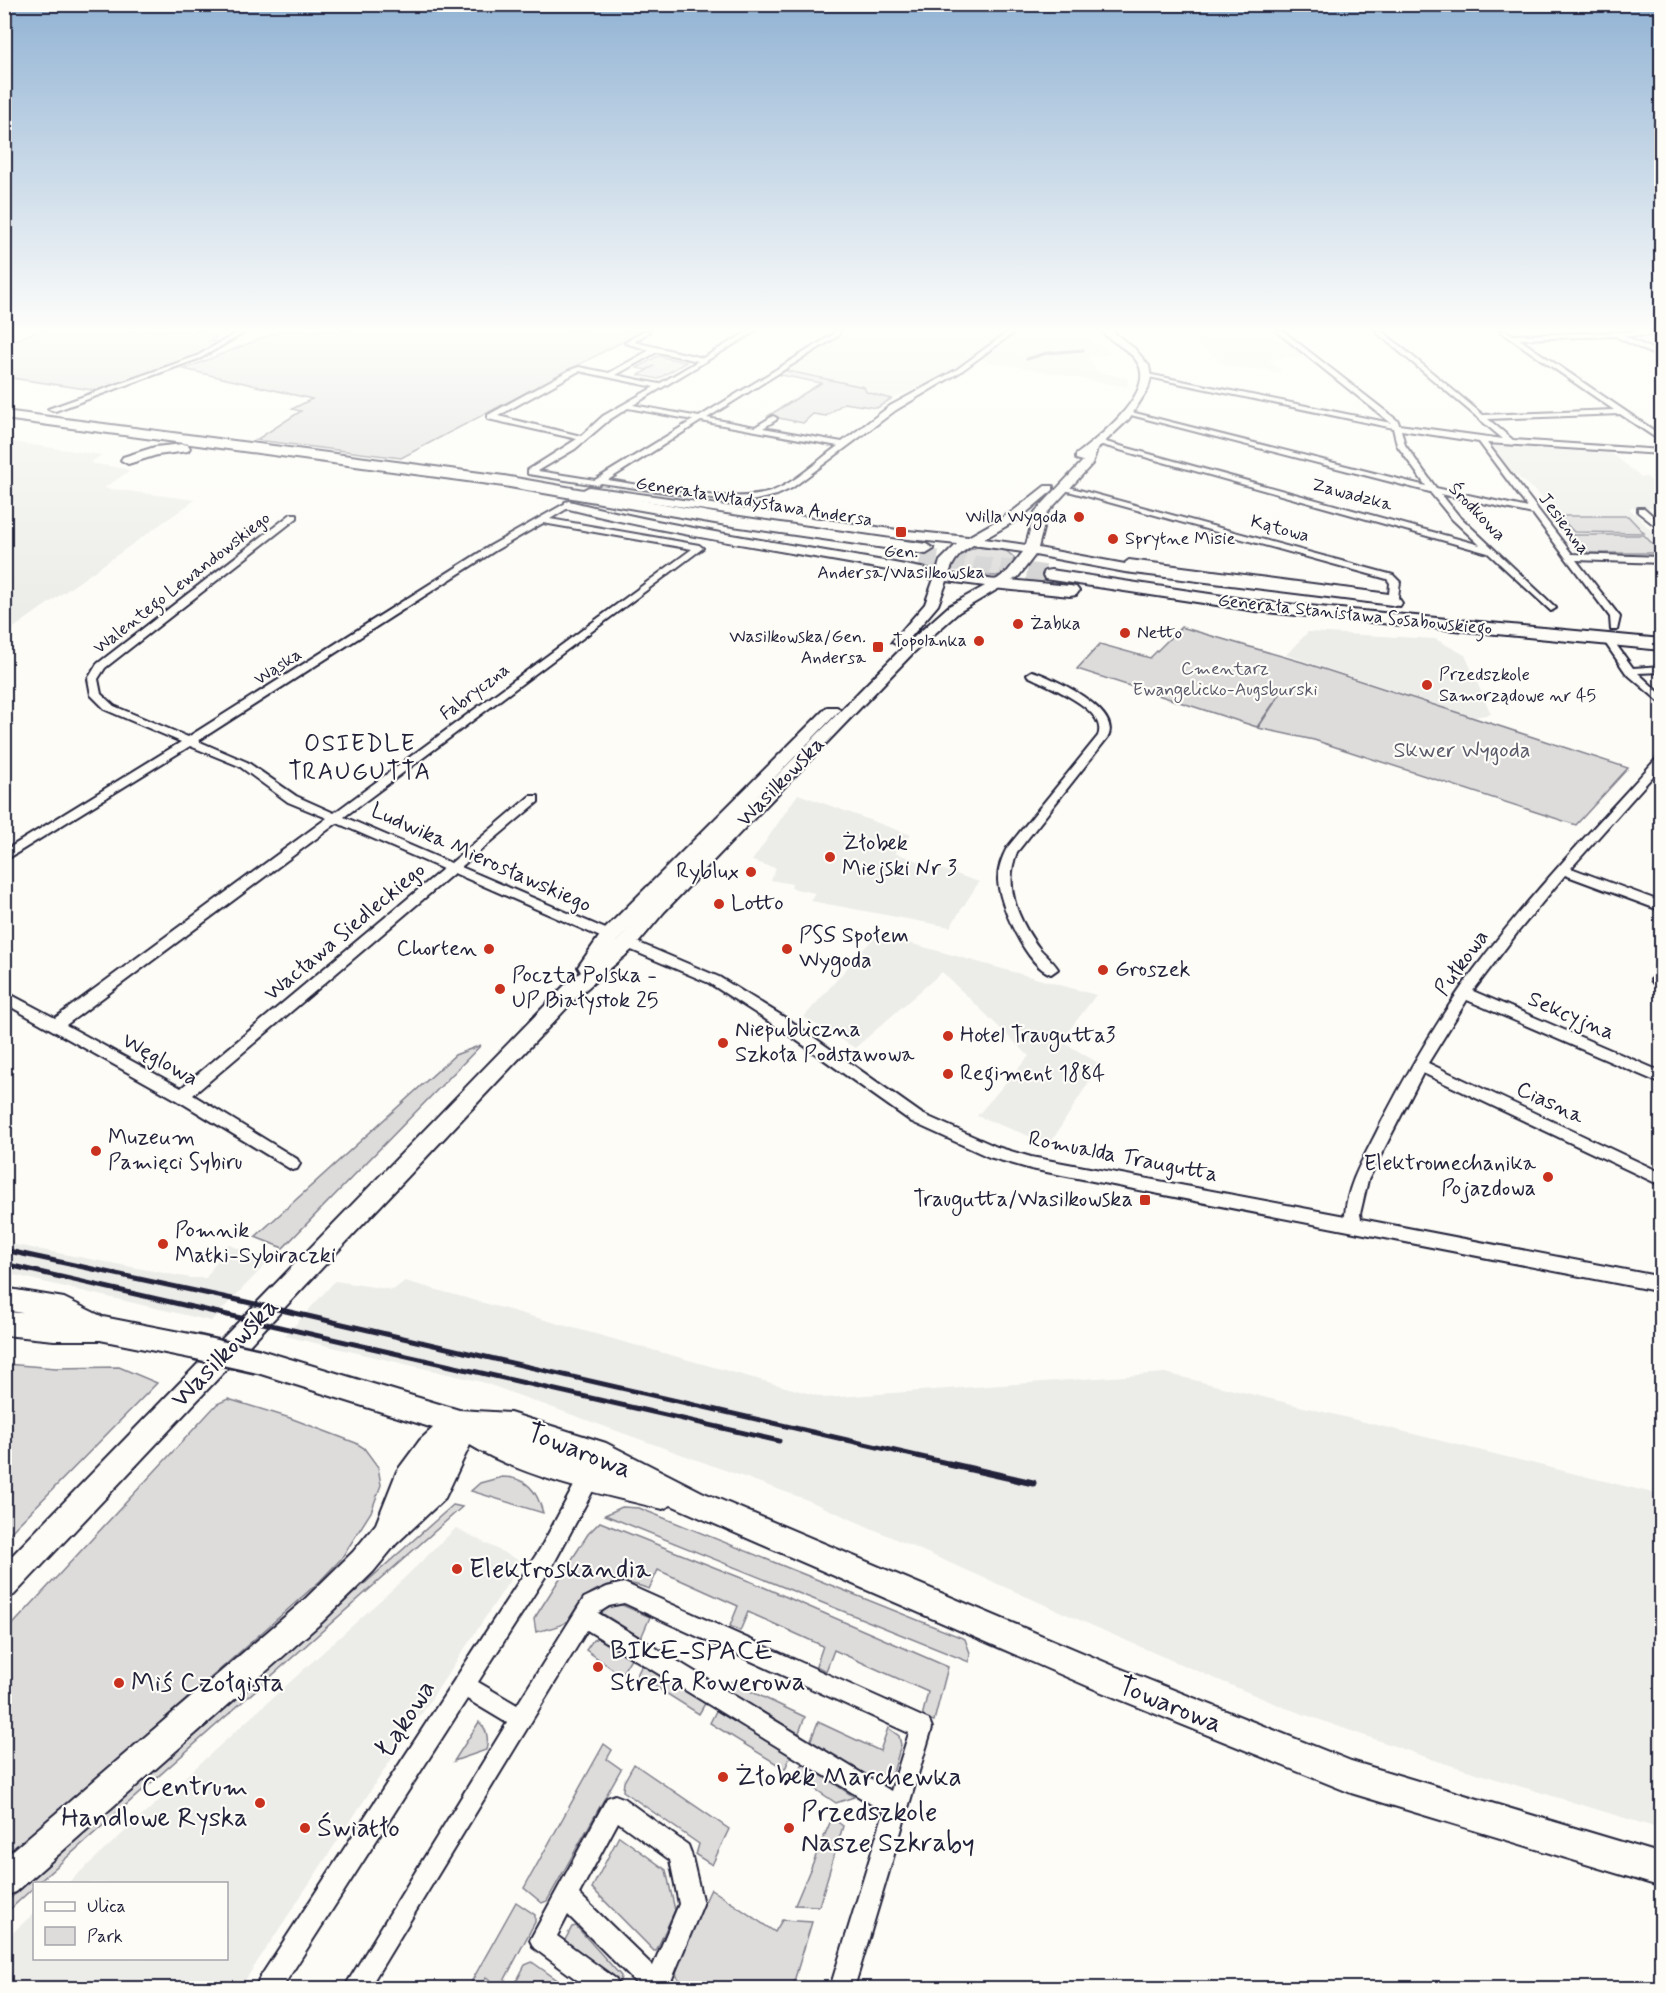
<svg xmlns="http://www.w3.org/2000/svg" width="1666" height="1993" viewBox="0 0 1666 1993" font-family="Mynerve,sans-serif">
<rect width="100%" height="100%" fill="#fdfcf7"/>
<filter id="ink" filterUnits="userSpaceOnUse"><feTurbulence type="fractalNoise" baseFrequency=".0167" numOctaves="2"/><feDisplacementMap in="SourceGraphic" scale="12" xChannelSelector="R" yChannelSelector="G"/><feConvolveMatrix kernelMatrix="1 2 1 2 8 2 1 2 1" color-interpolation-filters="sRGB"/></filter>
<g filter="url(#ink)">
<!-- built -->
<g fill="#ecece9">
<path d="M 839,331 L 1082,331 L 1112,355 L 1088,356 L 1097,372 L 1128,378 L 1127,387 L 975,359 L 964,368 L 891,399 L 866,392 L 864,387 L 783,370 Z"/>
<path d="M 1182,331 L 1273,331 L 1305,356 L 1270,359 L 1282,372 L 1227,366 Z"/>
<path d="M 5,441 L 102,455 L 90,463 L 127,469 L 128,472 L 104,488 L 195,500 L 5,634 Z"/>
<path d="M 1498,445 L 1613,454 L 1641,477 L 1647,477 L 1653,482 L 1657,482 L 1661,486 L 1661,507 L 1629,508 L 1661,540 L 1661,558 L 1578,555 L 1538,502 L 1546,501 L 1501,462 L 1491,447 Z"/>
<path d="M 1308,632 L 1435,639 L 1465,655 L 1491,714 L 1474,717 L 1286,655 Z"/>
<path d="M 798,794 L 911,835 L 895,853 L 979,882 L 950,927 L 811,901 L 815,893 L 791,888 L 792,884 L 771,880 L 776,868 L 752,861 Z"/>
<path d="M 877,934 L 1096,995 L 1061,1041 L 1100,1064 L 1050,1144 L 977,1116 L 1029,1056 L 942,972 L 855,1048 L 804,1017 Z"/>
<path d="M 5,1243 L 190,1278 L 206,1278 L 228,1244 L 269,1261 L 211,1321 L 5,1273 Z"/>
<path d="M 335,1281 L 393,1290 L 405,1281 L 825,1398 L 1165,1373 L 1661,1495 L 1661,1829 L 1440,1762 L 1283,1707 L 1159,1655 L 805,1499 L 482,1382 L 285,1336 Z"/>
<path d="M 456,1528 L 522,1562 L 240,1988 L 5,1988 L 5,1940 L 34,1913 L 34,1958 L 226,1958 L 226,1884 L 68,1883 L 395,1587 Z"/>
</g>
<!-- green -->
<g fill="#dddcdb" stroke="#807f8b" stroke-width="1.5">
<path d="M 36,331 L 224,331 L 210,341 L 228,342 L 212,351 L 99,391 L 5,377 L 4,346 Z"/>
<path d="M 280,331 L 643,331 L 401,458 L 256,440 L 301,411 L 292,409 L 312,399 L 184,369 Z"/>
<path d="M 658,356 L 686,362 L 658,379 L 639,375 L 654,366 L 646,370 L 637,368 Z"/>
<path d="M 783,370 L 864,387 L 866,392 L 891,399 L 877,408 L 844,403 L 826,416 L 813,414 L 803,423 L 768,416 L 821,383 L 776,374 Z"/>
<path d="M 1559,516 L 1628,516 L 1644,533 L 1574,532 Z"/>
<path d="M 1571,535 L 1644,535 L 1661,553 L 1588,553 Z"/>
<path d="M 977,547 L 1005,550 L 1015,558 L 1002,574 L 997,576 L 966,575 L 958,570 L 956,563 L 967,551 Z"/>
<path d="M 1181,627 L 1302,662 L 1628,768 L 1576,825 L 1314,740 L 1258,728 L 1284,688 L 1257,727 L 1077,669 L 1100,644 L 1150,658 Z"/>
<path d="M 481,1045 L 283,1248 L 255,1237 L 455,1055 Z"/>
<path d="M 5,1364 L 56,1368 L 119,1367 L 157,1383 L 5,1538 Z"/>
<path d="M 228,1399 L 290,1418 L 356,1443 L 364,1448 L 378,1467 L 381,1485 L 371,1512 L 341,1559 L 320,1581 L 5,1860 L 4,1634 L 217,1404 Z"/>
<path d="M 502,1477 C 526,1477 537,1490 543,1513 L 471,1491 L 480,1483 Z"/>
<path d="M 453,1505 L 462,1507 L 38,1883 L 34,1884 L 34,1887 L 5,1914 L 4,1904 Z"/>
<path d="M 622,1507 L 639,1508 L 965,1639 L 970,1653 L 969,1662 L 605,1515 Z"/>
<path d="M 600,1522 L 754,1583 L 948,1667 L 934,1721 L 922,1717 L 928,1692 L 834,1650 L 826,1671 L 816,1666 L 823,1646 L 748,1612 L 740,1631 L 730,1626 L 738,1606 L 658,1570 L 649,1589 C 626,1580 603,1582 583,1599 C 576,1605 573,1615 567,1621 C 561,1627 545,1629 536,1632 L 534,1619 L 588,1534 Z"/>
<path d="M 622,1605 L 650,1617 L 641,1638 L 600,1612 L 613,1606 Z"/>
<path d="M 603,1636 L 633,1655 L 621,1675 L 586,1650 L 593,1640 Z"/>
<path d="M 643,1663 L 706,1702 L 699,1714 L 637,1675 Z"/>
<path d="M 729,1681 L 805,1717 L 798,1735 L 725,1690 Z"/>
<path d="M 717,1709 L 791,1755 L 785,1769 L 710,1723 Z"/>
<path d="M 479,1722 C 488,1730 489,1739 486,1750 L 454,1761 Z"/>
<path d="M 818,1722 L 880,1751 L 888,1728 L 899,1736 L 901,1745 L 891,1780 L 882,1786 L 810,1742 Z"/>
<path d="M 604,1744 L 612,1750 L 607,1759 L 621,1769 L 547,1901 L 542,1903 L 524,1888 Z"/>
<path d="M 803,1763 L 854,1797 L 836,1803 L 796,1776 Z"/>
<path d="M 634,1764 L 729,1829 L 712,1865 L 696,1855 L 699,1844 L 623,1791 L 624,1782 Z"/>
<path d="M 832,1818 L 843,1826 L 819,1906 L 795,1905 Z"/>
<path d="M 619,1836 L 666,1870 L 675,1910 L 656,1951 L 654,1951 L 592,1888 Z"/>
<path d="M 711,1889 L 775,1932 L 782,1920 L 812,1922 L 792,1988 L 687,1988 L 677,1977 L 675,1966 Z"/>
<path d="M 516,1902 L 535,1915 L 535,1922 L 503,1983 L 498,1986 L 486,1977 L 480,1988 L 469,1986 Z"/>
<path d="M 576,1926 L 621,1976 L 620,1982 L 615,1984 L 564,1942 L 572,1927 Z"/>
<path d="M 532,1962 L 563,1984 L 564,1988 L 513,1988 L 525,1965 Z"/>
</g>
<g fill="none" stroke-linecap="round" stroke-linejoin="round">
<!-- stream -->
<path stroke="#787885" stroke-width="3" d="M 1027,359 L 1047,353 L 1083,350"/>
<!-- highway-tunnel -->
<path stroke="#d1d0d1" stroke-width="18" stroke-dasharray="18 9" stroke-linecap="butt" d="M 920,557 L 1051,575"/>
<defs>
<g id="street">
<path d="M 240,331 L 247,331 L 201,358 L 55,411 L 48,409 L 197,356 Z"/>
<path d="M 643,331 L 650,331 L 634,342 L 703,358 L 749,331 L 756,331 L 633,405 L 699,417 L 834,334 L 833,331 L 840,331 L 838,336 L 707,418 L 755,427 L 773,416 L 777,418 L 776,420 L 763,428 L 842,442 L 890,406 L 956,370 L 1009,331 L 1016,331 L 960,372 L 896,410 L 792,488 L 777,495 L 751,501 L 727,501 L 601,483 L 597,485 L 528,474 L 528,470 L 577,439 L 488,419 L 488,415 L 570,370 L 579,367 L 609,373 L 650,350 L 625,343 ZM 657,352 L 698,361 L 659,384 L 616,375 ZM 579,371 L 654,387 L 603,416 L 581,436 L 498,416 ZM 628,408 L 693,420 L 595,480 L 538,471 L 575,449 L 609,420 ZM 701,421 L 838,446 C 817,461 796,482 773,491 C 735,506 650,486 608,480 Z"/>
<path d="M 1276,331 L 1283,331 L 1398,421 L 1399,425 L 1503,439 L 1375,331 L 1382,331 L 1483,415 L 1614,410 L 1500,331 L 1507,331 L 1513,335 L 1662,331 L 1662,335 L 1625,336 L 1662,354 L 1662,359 L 1615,336 L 1519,339 L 1662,436 L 1662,442 L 1620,414 L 1488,419 L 1513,440 L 1662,450 L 1662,454 L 1487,443 L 1572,554 L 1662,557 L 1662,563 L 1576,560 L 1620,617 L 1617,630 L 1611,630 L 1610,617 L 1533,514 L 1441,494 L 1458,515 L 1554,606 L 1556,608 L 1551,611 L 1488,553 L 1095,443 L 1102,441 L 1480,545 L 1452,519 L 1430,492 L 1123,413 L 1127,411 L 1426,486 L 1397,445 L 1393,428 L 1144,376 L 1147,374 L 1391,423 ZM 1401,430 L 1479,442 L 1528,508 L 1436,488 L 1405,445 Z"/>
<path d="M 1061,485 L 1393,575 L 1400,582 L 1398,597 L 1400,603 L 1395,606 L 1392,605 L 1389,599 L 1126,565 L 1125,563 L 1129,560 L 1389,594 L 1390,583 L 1387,579 L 1061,489 Z"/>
<path d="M 566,503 L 573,505 L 550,519 L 699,545 L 703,548 L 344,817 L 451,863 L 530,796 L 538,796 L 538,802 L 461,867 L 615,933 L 616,936 L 615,939 L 605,939 L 454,873 L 193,1095 L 297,1159 L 300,1164 L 297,1169 L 292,1170 L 177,1100 L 4,1003 L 4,991 L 55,1018 L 327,818 L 288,802 L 239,766 L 190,746 L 4,861 L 4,851 L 181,742 L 106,710 L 91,695 L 88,679 L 97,664 L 291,514 L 297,514 L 297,518 L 105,668 L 98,679 L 101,694 L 114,706 L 188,737 L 490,546 ZM 543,523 L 692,549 L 334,813 L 296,796 L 247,762 L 198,741 L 496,550 ZM 337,823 L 443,869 L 181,1088 L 66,1025 Z"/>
<path d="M 1638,508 L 1644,508 L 1662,524 L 1662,531 L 1638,512 Z"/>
<path d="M 1609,638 L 1612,639 L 1633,668 L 1662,666 L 1662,672 L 1638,673 L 1662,695 L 1662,704 L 1626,673 L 1604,641 Z"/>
<path d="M 1032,671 C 1052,677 1122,710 1108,737 L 1017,852 C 1003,886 1018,920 1039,948 C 1045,955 1053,961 1058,969 L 1051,974 C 1027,967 998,903 998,879 C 998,869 1002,857 1007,848 L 1098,736 C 1109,709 1047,686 1028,676 L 1027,674 Z"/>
<path d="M 1662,756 L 1662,766 L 1571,868 L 1662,902 L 1662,911 L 1565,875 L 1517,933 L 1473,991 L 1662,1072 L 1662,1084 L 1467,1000 L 1428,1063 L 1662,1173 L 1662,1186 L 1423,1073 L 1368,1180 L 1360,1214 L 1361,1219 L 1662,1277 L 1662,1292 L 1031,1169 L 989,1157 L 912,1122 L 782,1030 L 709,983 L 622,946 L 621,943 L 622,940 L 632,940 L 719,977 L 792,1022 L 922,1114 L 997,1147 L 1031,1157 L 1345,1216 C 1347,1182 1367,1153 1381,1123 C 1408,1071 1438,1019 1473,971 C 1529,895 1595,827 1658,757 Z"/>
<path d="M 1658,975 L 1662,976 L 1662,986 L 1653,983 L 1651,980 Z"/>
<path d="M 589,1469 L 596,1471 L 598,1478 L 596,1485 L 554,1563 L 478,1682 L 517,1705 L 584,1598 L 607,1587 L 624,1583 L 929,1720 L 932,1728 L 854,1988 L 830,1988 L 884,1812 L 587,1630 L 369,1988 L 344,1988 L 507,1723 L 467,1699 L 282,1988 L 256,1988 L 259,1979 L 540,1549 L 582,1471 ZM 624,1603 L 909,1733 L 891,1791 L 598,1613 L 609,1606 Z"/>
<path d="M 615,1795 L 623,1798 L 688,1845 L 691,1853 L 703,1904 L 669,1986 L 670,1988 L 641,1988 L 568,1915 L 557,1936 L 616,1979 L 619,1988 L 588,1988 L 534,1948 L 530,1940 L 607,1798 ZM 618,1822 L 670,1860 L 679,1904 L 653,1966 L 579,1894 Z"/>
</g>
<g id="secondary">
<path d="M 1101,331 L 1112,331 L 1135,349 L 1149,366 L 1151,377 L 1148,389 L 1129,419 L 1097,449 L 1092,464 L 1047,513 L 1038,548 L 1125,564 L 1395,599 L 1400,600 L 1402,603 L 1400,606 L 1125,572 L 1035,555 L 1018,577 L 959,612 L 913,653 L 664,912 L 634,948 L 578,996 L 14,1595 L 4,1599 L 4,1564 L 564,986 L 581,972 L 578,967 L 603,931 L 827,707 L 837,707 L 840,710 L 752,801 L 903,647 L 949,606 L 985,586 L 947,581 L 938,605 L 904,645 L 899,646 L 892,642 L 925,604 L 934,579 C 811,554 686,539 565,508 L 565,502 L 569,501 C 690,532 814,547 937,571 L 940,561 L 957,544 L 898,538 L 589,493 L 583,490 L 589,487 L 898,530 L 968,537 L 1012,512 L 1045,486 L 1053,486 L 1053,490 L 1020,518 L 984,539 L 1026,545 L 1035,512 L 1083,461 L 1076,459 L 1076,455 C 1097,439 1153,395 1139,365 C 1132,350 1112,343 1101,331 ZM 973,545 L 1023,552 L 1008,571 L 996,580 L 949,574 C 953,560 961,552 973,545 ZM 640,917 L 615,943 L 617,941 Z"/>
<path d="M 4,1288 L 64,1298 L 103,1317 L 195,1335 L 204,1339 L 207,1347 L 204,1355 L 195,1359 L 100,1340 L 54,1340 L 4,1335 L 4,1312 L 23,1313 L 4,1310 Z"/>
<path d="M 257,1349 L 459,1410 L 510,1413 L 606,1443 L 702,1492 L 1114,1666 L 1351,1761 L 1662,1854 L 1662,1887 L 1351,1793 L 1099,1691 L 671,1505 L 663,1509 C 601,1494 524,1478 470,1445 L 445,1498 L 396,1544 L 373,1572 L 322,1622 L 16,1892 L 4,1896 L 4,1858 L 302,1602 L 353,1552 L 376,1524 L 397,1471 L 420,1440 L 433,1428 L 248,1370 L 244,1361 L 248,1352 Z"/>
</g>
<g id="highway">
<path d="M 4,411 L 504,476 L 726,515 L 926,544 L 934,549 L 926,554 L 726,525 L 504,486 L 4,419 Z"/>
<path d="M 183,444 L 188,445 L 190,448 L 188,451 L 157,455 L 128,464 L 121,460 L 123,457 L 155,447 Z"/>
<path d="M 1051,570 L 1256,601 L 1662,639 L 1662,650 L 1256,611 L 1045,579 L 1043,575 L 1045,571 Z"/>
<path d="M 999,579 L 1070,586 L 1076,587 L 1079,591 L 1076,595 L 1070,596 L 993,588 L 990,584 L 993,580 Z"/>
</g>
</defs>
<!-- street casing -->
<use href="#street" stroke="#22223b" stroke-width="4"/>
<!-- secondary casing -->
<use href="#secondary" stroke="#22223b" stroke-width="4"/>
<!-- highway casing -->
<use href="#highway" stroke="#22223b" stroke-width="4"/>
<!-- street -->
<use href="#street" fill="#fdfcf7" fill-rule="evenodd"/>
<!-- secondary -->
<use href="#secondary" fill="#fdfcf7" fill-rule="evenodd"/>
<!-- highway -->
<use href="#highway" fill="#fdfcf7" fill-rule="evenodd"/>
<!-- rail-far1 -->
<g stroke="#22223b" stroke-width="5">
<path d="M 4,1250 L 242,1301 L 956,1465"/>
<path d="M 4,1264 L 779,1441"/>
</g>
<!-- rail -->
<path stroke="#22223b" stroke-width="7" d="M 949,1464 L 1033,1483"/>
<defs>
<path id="secondary-bridge" d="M 195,1347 L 257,1361"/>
</defs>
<!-- secondary-bridge casing -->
<use href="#secondary-bridge" stroke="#22223b" stroke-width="28" stroke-linecap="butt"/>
<!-- secondary-bridge -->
<use href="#secondary-bridge" stroke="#fdfcf7" stroke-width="23"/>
</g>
</g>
<!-- sky -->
<linearGradient id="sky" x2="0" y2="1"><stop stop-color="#92b3d4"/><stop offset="0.54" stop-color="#fefefb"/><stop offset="1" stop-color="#fefefb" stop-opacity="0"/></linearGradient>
<rect width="1666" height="610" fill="url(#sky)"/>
<!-- markers -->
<g fill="#c8321e" stroke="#fdfcf7" stroke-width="2">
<circle cx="1079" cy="517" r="6"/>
<rect x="895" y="526" width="12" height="12" rx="3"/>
<circle cx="1113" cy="539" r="6"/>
<circle cx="1018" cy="624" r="6"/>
<circle cx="1125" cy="633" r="6"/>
<circle cx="979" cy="641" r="6"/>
<rect x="872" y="641" width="12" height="12" rx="3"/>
<circle cx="1427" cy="685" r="6"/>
<circle cx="830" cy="857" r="6"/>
<circle cx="751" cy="872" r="6"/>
<circle cx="719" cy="904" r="6"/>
<circle cx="489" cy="949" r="6"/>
<circle cx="787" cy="949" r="6"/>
<circle cx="1103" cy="970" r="6"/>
<circle cx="500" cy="989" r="6"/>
<circle cx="948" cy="1036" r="6"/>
<circle cx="723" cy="1043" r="6"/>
<circle cx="948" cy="1074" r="6"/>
<circle cx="96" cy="1151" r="6"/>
<circle cx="1548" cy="1177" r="6"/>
<rect x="1139" y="1194" width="12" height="12" rx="3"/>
<circle cx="163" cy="1244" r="6"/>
<circle cx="457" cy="1569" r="6"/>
<circle cx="598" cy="1667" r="6"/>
<circle cx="119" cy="1683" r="6"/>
<circle cx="723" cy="1777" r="6"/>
<circle cx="260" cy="1803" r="6"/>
<circle cx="305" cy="1828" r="6"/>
<circle cx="789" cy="1828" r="6"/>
</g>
<g text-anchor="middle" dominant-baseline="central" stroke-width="4.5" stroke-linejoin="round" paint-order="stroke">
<!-- far-street labels -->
<g font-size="18" fill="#22223b" stroke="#fdfcf7">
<text transform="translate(1352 495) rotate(15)">Zawadzka</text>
<text transform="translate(754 502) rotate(9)">Generała Władysława Andersa</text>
<text transform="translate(1477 512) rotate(46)">Środkowa</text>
<text transform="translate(1564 524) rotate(53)">Jesienna</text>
<text transform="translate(1280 529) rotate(15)">Kątowa</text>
<text transform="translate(182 583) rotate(-38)">Walentego Lewandowskiego</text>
<text transform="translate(1355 615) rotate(6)">Generała Stanisława Sosabowskiego</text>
<text transform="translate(278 667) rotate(-33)">Wąska</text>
<text transform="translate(475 692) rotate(-37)">Fabryczna</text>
</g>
<!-- far-poi labels -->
<g font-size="18" fill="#22223b" stroke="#fdfcf7" text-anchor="start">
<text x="1067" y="517" text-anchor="end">Willa Wygoda</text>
<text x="1125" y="539">Sprytne Misie</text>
<text x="901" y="552" text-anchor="middle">Gen.<tspan x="901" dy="21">Andersa/Wasilkowska</tspan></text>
<text x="1030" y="624">Żabka</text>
<text x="1137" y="633">Netto</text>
<text x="866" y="637" text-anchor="end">Wasilkowska/Gen.<tspan x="866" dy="21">Andersa</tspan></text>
<text x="967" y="641" text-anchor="end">Topolanka</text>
<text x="1439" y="675">Przedszkole<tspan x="1439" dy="21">Samorządowe nr 45</tspan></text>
</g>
<!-- far-park labels -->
<g font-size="18" fill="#5a5a6b" stroke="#fdfcf7">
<text x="1225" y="669">Cmentarz<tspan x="1225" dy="21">Ewangelicko-Augsburski</tspan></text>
</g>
<!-- park labels -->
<g font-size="22" fill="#5a5a6b" stroke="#fdfcf7">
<text x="1462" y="751">Skwer Wygoda</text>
</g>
<!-- street labels -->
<g font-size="22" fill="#22223b" stroke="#fdfcf7">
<text transform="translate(781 782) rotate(-46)">Wasilkowska</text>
<text transform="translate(481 858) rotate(24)">Ludwika Mierosławskiego</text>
<text transform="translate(345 932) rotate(-40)">Wacława Siedleckiego</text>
<text transform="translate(1462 963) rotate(-54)">Pułkowa</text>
<text transform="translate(1571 1016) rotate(23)">Sekcyjna</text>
<text transform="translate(160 1060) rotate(30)">Węglowa</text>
<text transform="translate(1550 1103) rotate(25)">Ciasna</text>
<text transform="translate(1123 1157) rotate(11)">Romualda Traugutta</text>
</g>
<!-- poi labels -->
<g font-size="22" fill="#22223b" stroke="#fdfcf7" text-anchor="start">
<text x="842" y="844">Żłobek<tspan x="842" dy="25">Miejski Nr 3</tspan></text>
<text x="739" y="872" text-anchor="end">Ryblux</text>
<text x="731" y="904">Lotto</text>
<text x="799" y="936">PSS Społem<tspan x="799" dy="25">Wygoda</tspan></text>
<text x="477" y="949" text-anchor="end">Chorten</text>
<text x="1115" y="970">Groszek</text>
<text x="512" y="976">Poczta Polska -<tspan x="512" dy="25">UP Białystok 25</tspan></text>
<text x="735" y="1030">Niepubliczna<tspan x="735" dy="25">Szkoła Podstawowa</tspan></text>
<text x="960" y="1036">Hotel Traugutta3</text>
<text x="960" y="1074">Regiment 1884</text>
<text x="108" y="1138">Muzeum<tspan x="108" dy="25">Pamięci Sybiru</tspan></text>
<text x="1536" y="1164" text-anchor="end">Elektromechanika<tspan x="1536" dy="25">Pojazdowa</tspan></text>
<text x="1133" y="1200" text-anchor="end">Traugutta/Wasilkowska</text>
<text x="175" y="1231">Pomnik<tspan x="175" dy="25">Matki-Sybiraczki</tspan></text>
</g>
<!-- neighbourhood labels -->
<g font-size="24" letter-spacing="1.5" fill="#22223b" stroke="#fdfcf7">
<text x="360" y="744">OSIEDLE<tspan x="360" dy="28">TRAUGUTTA</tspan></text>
</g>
<!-- near-street labels -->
<g font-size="27" fill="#22223b" stroke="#fdfcf7">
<text transform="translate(225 1353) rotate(-46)">Wasilkowska</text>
<text transform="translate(579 1451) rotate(21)">Towarowa</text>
<text transform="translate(1170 1705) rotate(22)">Towarowa</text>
<text transform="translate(406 1719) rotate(-57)">Łąkowa</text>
</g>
<!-- near-poi labels -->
<g font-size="27" fill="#22223b" stroke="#fdfcf7" text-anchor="start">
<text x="469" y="1569">Elektroskandia</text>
<text x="610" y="1651">BIKE-SPACE<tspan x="610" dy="31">Strefa Rowerowa</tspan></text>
<text x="131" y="1683">Miś Czołgista</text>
<text x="735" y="1777">Żłobek Marchewka</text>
<text x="248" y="1787" text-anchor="end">Centrum<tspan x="248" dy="31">Handlowe Ryska</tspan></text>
<text x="801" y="1812">Przedszkole<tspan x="801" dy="31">Nasze Szkraby</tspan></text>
<text x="317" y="1828">Światło</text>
</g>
</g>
<!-- margin -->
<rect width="1666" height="1993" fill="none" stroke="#fdfcf7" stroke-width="24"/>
<rect x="12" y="12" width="1642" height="1969" fill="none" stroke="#22223b" stroke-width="2" filter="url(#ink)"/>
<!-- legend -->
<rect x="33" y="1882" width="195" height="78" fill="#fdfcf7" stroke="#a5a5ac" stroke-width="1.5"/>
<rect x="45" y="1902" width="30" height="9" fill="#fdfcf7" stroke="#a5a5ac" stroke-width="1.5"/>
<text x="87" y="1912" font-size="18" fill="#22223b">Ulica</text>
<rect x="45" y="1927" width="30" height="18" fill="#dddcdb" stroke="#a5a5ac" stroke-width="1.5"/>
<text x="87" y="1942" font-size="18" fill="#22223b">Park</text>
</svg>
